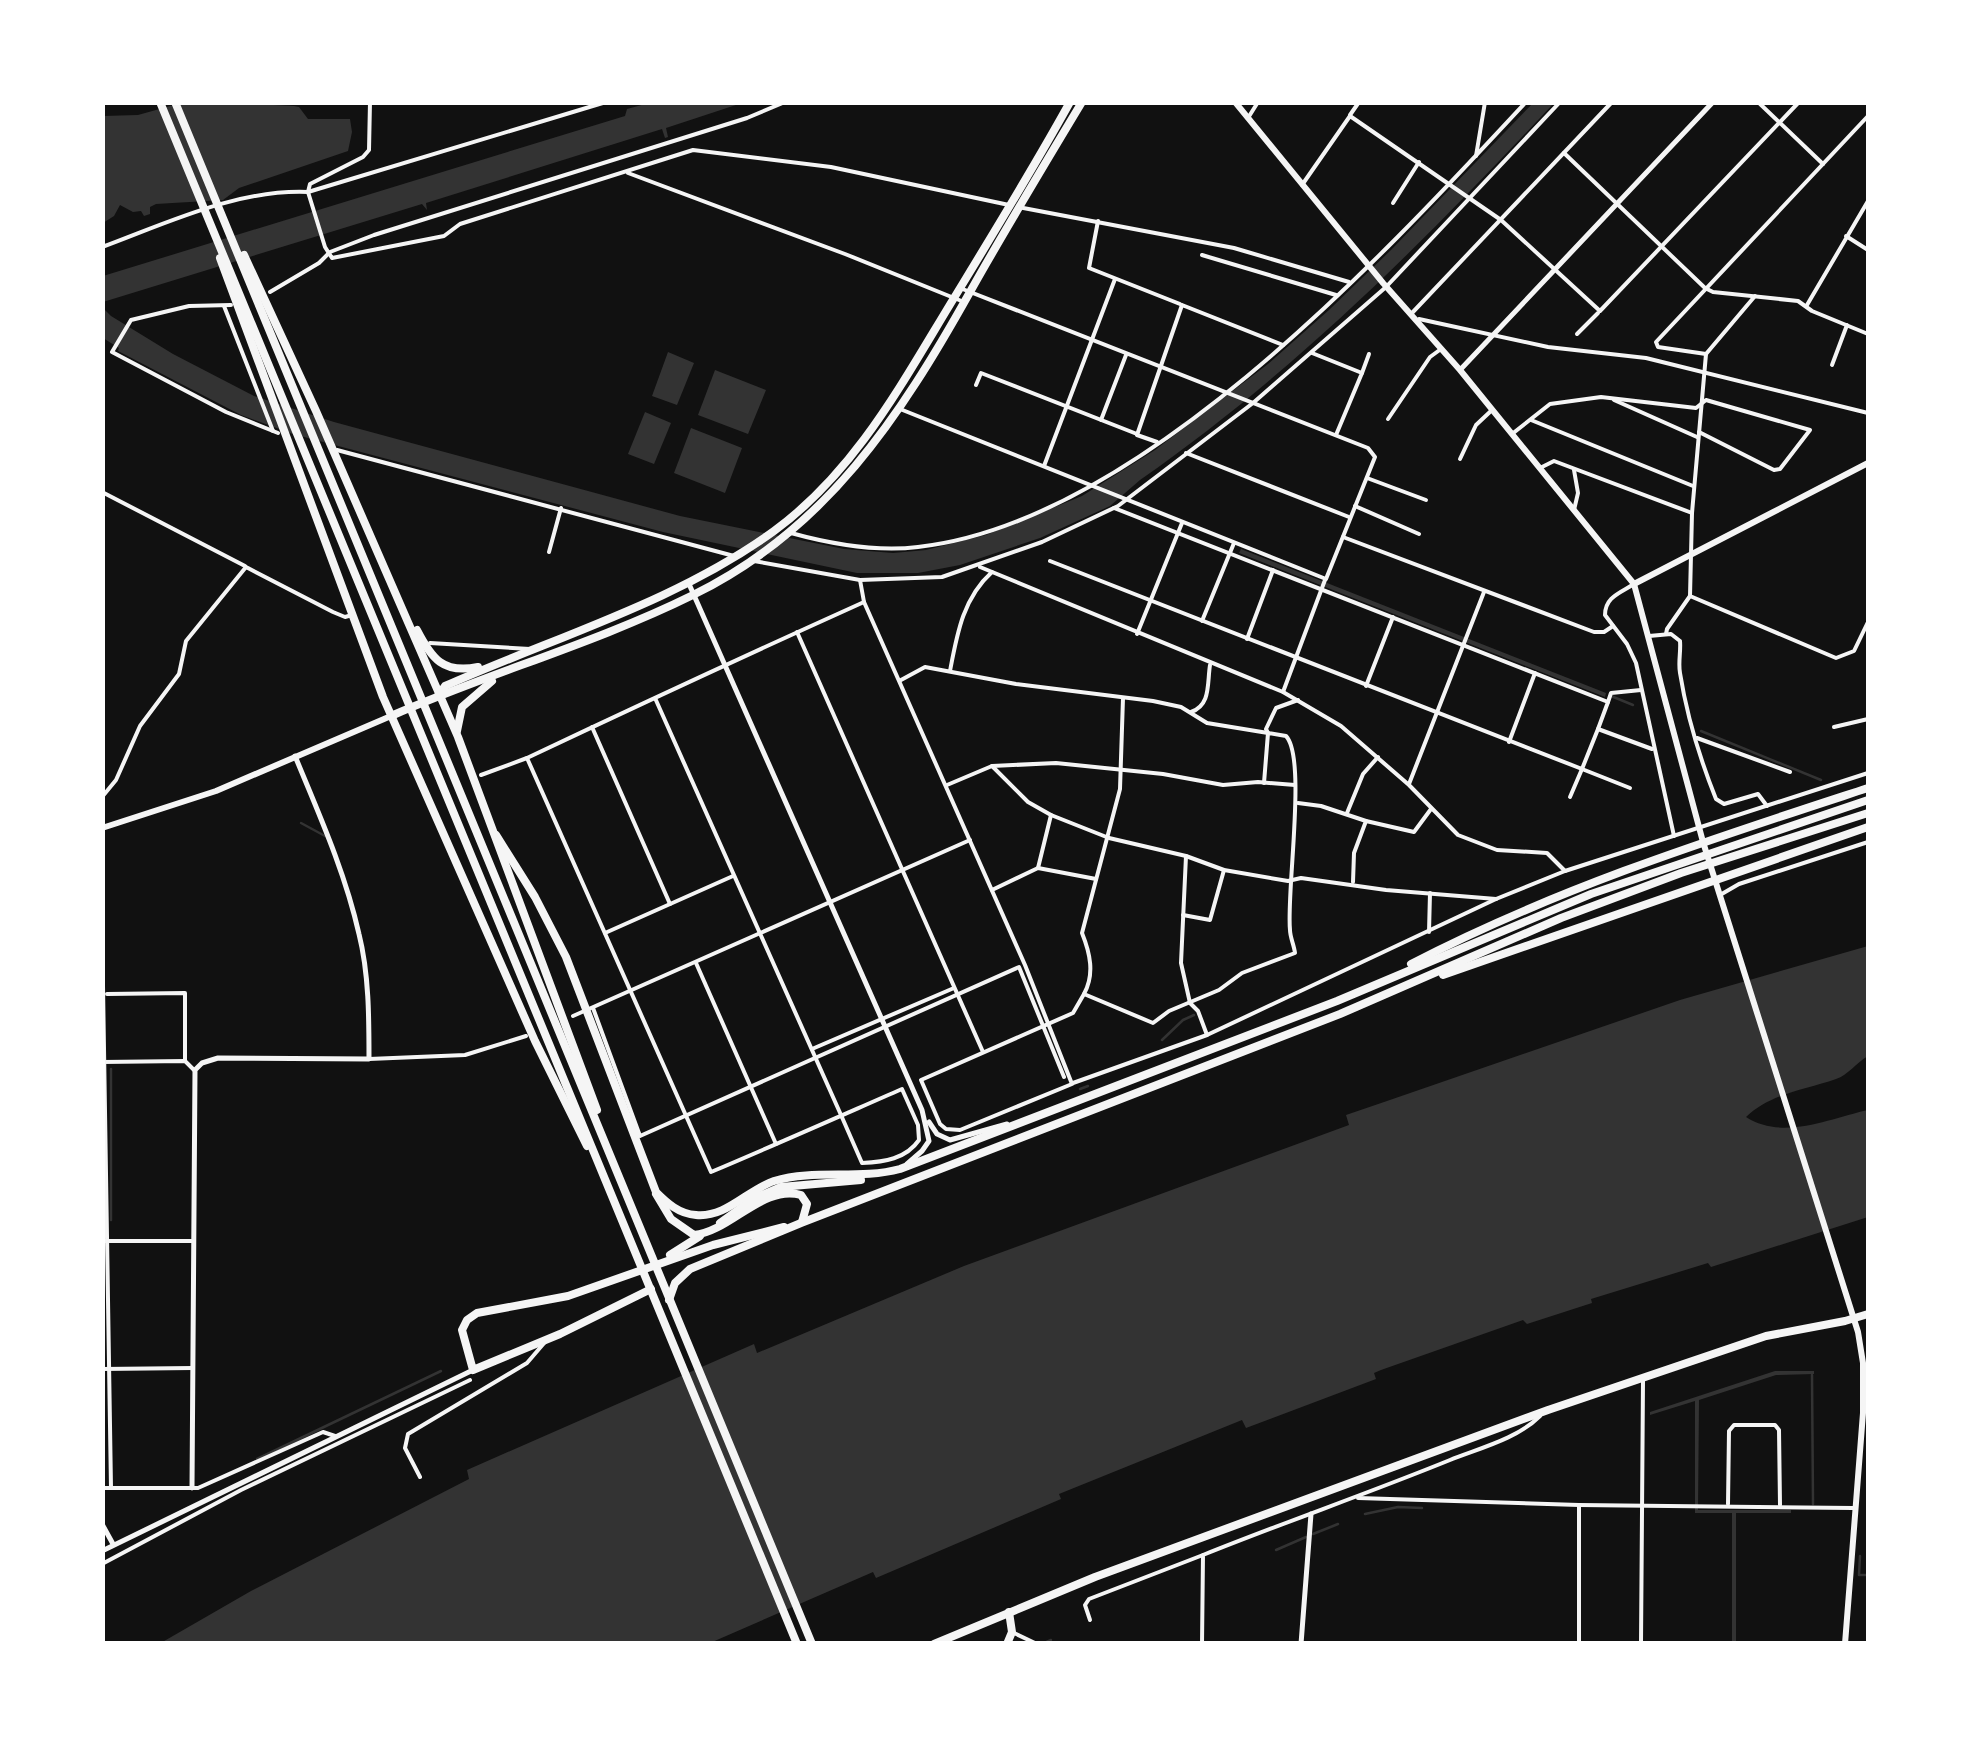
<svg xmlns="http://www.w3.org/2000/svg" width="1971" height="1746" viewBox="0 0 1971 1746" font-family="'Open Sans',sans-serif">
<rect width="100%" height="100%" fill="#111"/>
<!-- water -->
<g fill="#333">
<path d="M 211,102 L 294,106 L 299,107 L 308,119 L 350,119 L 352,132 L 348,151 L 239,188 L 223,200 L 156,204 L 150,207 L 150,214 L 144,216 L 141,211 L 133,212 L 120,205 L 114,216 L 103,223 L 103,116 L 138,115 L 181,103 Z"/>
<path d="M 649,103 L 742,103 L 666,128 L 668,137 L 665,138 L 662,129 L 426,203 L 427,210 L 422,204 L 103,302 L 103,276 L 625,116 L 627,109 Z"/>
<path d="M 1533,103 L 1554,103 C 1425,241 1296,371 1140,480 L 1110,506 L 1040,538 L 960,565 L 918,573 L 857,573 L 663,532 L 293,434 L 241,415 L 118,351 L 119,348 L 103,338 L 102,307 L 111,316 L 173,354 L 254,396 L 334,422 L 680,516 L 844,549 L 893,553 L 926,550 L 986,535 L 1082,496 L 1155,450 L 1268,364 L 1329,310 L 1391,250 Z"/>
<path d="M 668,352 L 694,363 L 677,405 L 652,396 Z"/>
<path d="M 715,370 L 766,390 L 748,434 L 698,415 Z"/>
<path d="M 645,412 L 671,423 L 654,464 L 628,454 Z"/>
<path d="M 691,428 L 742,448 L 725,493 L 674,473 Z"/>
<path d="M 1241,549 L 1606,693 L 1605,697 L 1239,553 Z"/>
<path d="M 1868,946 L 1868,1056 C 1856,1063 1848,1075 1836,1079 C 1805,1090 1771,1093 1746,1117 C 1783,1141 1831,1118 1868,1110 L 1868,1217 L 1711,1267 L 1708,1263 L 1591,1299 L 1592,1303 L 1527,1324 L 1523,1320 L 1381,1370 L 1374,1373 L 1376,1379 L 1246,1428 L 1242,1420 L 1059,1494 L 1061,1499 L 876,1578 L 873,1572 L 710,1643 L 159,1644 L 251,1591 L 469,1479 L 467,1470 L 754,1344 L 757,1353 L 964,1266 L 1349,1125 L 1346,1115 L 1387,1101 L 1680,1000 Z"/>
<path d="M 1775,1371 L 1814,1371 L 1814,1374 L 1776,1375 L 1699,1400 L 1698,1510 L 1791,1510 L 1791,1513 L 1736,1513 L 1736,1643 L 1732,1643 L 1732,1513 L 1695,1513 L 1695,1401 L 1650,1415 L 1650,1412 Z"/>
</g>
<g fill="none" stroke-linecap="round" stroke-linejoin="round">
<!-- stream -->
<g stroke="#333" stroke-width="2.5">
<path d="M 1611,696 L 1633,705"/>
<path d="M 1701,731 L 1821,780"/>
<path d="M 301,823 L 325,836"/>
<path d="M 1162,1040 L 1183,1020 L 1194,1015"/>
<path d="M 1080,1089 L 1088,1086"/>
<path d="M 111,1220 L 111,1069"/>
<path d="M 1812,1375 L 1813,1504"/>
<path d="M 257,1459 L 441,1371"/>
<path d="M 1365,1514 L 1398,1507 L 1422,1508"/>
<path d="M 1313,1534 L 1338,1524"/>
<path d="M 1276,1550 L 1306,1537"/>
<path d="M 1860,1556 L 1859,1575 L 1868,1575"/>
<path d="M 1042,1644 L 1051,1640"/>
</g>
<!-- pedestrian -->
<path stroke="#f5f5f5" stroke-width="4" d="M 1720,895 L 1739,884 L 1868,842"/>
<!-- minor -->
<g stroke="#f5f5f5" stroke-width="4">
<path d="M 1758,102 L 1823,164"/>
<path d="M 1350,115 L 1359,102"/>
<path d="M 1248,118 L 1258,102"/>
<path d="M 1564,153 L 1705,288 L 1713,292 L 1798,301 L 1812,311 L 1868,334"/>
<path d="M 1476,156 L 1485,102"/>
<path d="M 628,173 L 845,254 L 964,302"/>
<path d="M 1302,185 L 1350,116 L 1501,220 L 1600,311 L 1799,102"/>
<path d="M 308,192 L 325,247 L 332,258 L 444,236 L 460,224 L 693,150 L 831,167 L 1009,205"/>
<path d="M 308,192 L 310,184 L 363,157 L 369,150 L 370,102"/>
<path d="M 1393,203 L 1419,162"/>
<path d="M 1018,207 L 1234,248 L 1349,282"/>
<path d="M 1098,221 L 1089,268 L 1180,304"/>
<path d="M 1846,236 L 1868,250"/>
<path d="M 102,247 C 167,223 237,189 308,192 L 606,102"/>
<path d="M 1202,255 L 1336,295"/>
<path d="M 270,292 L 319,263 L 330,252 L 374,235 L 747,118 L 785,102"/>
<path d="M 231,305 L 189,306 L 131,320 L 112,352 L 226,412 L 278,433"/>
<path d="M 1807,305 L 1868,201"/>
<path d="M 224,306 L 273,431"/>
<path d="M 1412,313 L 1612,102"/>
<path d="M 1419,319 L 1548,347 L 1646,358 L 1868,413"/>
<path d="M 1577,334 L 1598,313"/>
<path d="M 1312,353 L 1362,373 L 1336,435"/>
<path d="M 1706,354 L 1658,347 L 1656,342 L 1868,116"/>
<path d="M 1832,365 L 1847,325"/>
<path d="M 1362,373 L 1369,354"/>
<path d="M 976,385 L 981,373 L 1137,434"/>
<path d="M 1614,400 L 1697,437"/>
<path d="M 900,409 L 1326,579 L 1375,457 L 1368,448 L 960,288"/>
<path d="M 1388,419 L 1430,357 L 1441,349"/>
<path d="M 1101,420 L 1126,355"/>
<path d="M 1531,420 L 1693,486"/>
<path d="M 1512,434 L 1550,404 L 1601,397 L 1696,408 L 1706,400 L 1810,430 L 1780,469 L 1774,470 L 1699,432"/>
<path d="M 1157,442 L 1137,435 L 1182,305 L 1283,345"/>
<path d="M 337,450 L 734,556"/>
<path d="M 1186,453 L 1349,517"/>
<path d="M 1460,459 L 1476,425 L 1492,410"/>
<path d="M 1044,466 L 1115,279"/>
<path d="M 1540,468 L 1554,461 L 1692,513"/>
<path d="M 1574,470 L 1578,493 L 1574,510"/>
<path d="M 1367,478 L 1426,500"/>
<path d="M 102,492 L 245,566"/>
<path d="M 1355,506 L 1419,534"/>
<path d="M 1114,508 L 1608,702 L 1598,729"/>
<path d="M 791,533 C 831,544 877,552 918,547 C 1137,523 1382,257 1526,102"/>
<path d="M 1343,537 L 1594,632 L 1604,632 L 1613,626"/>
<path d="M 549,552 L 561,508"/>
<path d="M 754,561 L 860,580 L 942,577 L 1042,542 L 1118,506 L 1253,403 L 1386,287 L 1560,102"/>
<path d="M 1050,561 L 1582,769 L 1598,729 L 1652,749"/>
<path d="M 980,567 L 1283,692 L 1341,726 L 1409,785 L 1458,835 L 1497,850 L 1547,853 L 1565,871"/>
<path d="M 860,580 L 864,602 L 1025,965 L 1072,1084 L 960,1130 L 946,1129 L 940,1124 L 921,1080 L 1073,1013 L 1084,994"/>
<path d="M 1634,584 C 1620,593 1605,597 1605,615 L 1627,644 L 1636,663 L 1674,836"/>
<path d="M 1690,596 L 1836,658 L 1854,651 L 1868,622"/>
<path d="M 1202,621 L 1234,543"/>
<path d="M 797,632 L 983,1052"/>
<path d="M 1137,634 L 1182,523"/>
<path d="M 1666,634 L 1667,629 L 1690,596 L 1692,513 L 1706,354 L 1755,296"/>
<path d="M 1649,636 L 1671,634 L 1680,641 C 1681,652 1678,662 1680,673 C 1687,717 1700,759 1716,799 L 1724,804 L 1758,794 L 1767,806"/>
<path d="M 1247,639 L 1273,570"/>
<path d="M 430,643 L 530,649"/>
<path d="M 950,671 C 957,634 963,598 992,572"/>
<path d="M 901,680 L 925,667 L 1016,684 L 1153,701 L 1181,707 L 1207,723 L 1268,733 L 1264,783"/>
<path d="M 1366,686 L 1393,617"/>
<path d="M 1283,692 L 1325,580"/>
<path d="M 655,698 L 841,1115 L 862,1163 C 884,1162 906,1159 919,1140 L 918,1125 L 902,1089 C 838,1117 775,1145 711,1172 L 527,758 C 639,705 751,653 864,602"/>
<path d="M 1123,698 L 1120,789 L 1082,933 C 1090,953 1095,974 1084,994 L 1153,1023 L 1169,1011 L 1219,990 L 1242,973 L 1295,953 C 1294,945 1290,937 1290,930 C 1286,893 1307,758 1286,736 L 1268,733 L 1266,729 L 1276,708 L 1298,700"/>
<path d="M 1608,702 L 1611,693 L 1641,690"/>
<path d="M 1191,712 C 1211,705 1207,684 1210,665"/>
<path d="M 592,727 L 670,904"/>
<path d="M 1834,727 L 1868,719"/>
<path d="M 1697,738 L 1790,772"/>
<path d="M 1509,742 L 1535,673"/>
<path d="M 992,766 L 1028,802 L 1051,815 L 1109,838 L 1186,856 L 1224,870 L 1288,881 L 1301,878 L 1386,890 L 1496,899"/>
<path d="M 481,775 L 527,758"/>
<path d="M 1409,784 L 1484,592"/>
<path d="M 947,785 L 992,766 L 1056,763 L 1163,774 L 1223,785 L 1258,782 L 1295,785"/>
<path d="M 102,797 L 116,780 L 140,726 L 179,674 L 186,641 L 246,567 L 333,612 L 345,617 L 352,615"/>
<path d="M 1570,797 L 1582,769 L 1630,788"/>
<path d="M 1298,803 L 1321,806 L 1366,821 L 1354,853 L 1353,882"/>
<path d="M 1347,813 L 1363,774 L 1378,757"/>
<path d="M 1366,821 L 1414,832 L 1431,809"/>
<path d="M 1186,856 L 1181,963 L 1190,1003 L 1198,1011 L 1207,1035"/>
<path d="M 1038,868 L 1051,815"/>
<path d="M 992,890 L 1038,868 L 1096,879"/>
<path d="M 1183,915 L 1210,920 L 1224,870"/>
<path d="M 102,923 L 111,1488"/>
<path d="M 1429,932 L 1430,893"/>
<path d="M 605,933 L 733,876"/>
<path d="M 696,963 L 776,1144"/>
<path d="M 107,994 L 185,993 L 185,1061"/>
<path d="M 593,1008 L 640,1136 L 1019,967 L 1064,1077"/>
<path d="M 573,1016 L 970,840"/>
<path d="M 812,1049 L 954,988"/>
<path d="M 369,1059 L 465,1055 L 526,1036"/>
<path d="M 102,1062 L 185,1061 L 194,1070"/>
<path d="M 1073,1083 L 1207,1035 L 1496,899 L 1565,871 L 1868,773"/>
<path d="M 102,1241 L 193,1241"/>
<path d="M 102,1369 L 193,1368"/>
<path d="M 420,1477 L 405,1448 L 408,1434 L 527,1363 L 545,1342"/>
<path d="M 102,1488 L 198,1488 L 323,1432 L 335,1436"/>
<path d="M 1358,1498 L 1579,1505 L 1853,1508"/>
<path d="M 1728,1504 L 1729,1431 L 1734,1425 L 1775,1425 L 1779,1430 L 1780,1505"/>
<path d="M 102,1564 L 241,1490 L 470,1380"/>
<path d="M 1090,1620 L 1085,1605 L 1089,1599 L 1203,1555"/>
<path d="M 1012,1632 L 1037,1644"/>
<path d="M 1202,1644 L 1203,1555 C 1285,1522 1369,1493 1450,1460 C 1480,1448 1517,1439 1540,1416"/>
<path d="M 1579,1644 L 1579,1505"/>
<path d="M 1641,1644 L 1643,1381"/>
</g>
<!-- tertiary -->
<g stroke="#f5f5f5" stroke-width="5">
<path d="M 1460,370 L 1713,102"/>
<path d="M 689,584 L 922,1110 L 929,1141 L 922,1151 L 907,1164"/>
<path d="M 929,1122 L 937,1134 L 950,1140 L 1007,1124"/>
<path d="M 192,1488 L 195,1070 L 202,1063 L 218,1058 L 369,1059 C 369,1018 369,974 359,934 C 345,872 319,814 295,756"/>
<path d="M 102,1524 L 113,1544"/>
<path d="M 102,1551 L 473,1370"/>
<path d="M 1301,1644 L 1311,1514"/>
</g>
<!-- secondary -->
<g stroke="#f5f5f5" stroke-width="6">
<path d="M 1235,102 L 1383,283 L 1460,370 L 1634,584 L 1703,842 L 1858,1332 L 1863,1363 L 1863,1413 L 1845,1644"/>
<path d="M 1634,584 L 1868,463"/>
<path d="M 102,828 L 216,791 L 391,716"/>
</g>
<!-- primary -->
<g stroke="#f5f5f5" stroke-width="8">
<path d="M 496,835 L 535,897 L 566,957 L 656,1192 C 667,1203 679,1214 696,1215 C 726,1218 747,1190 774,1181 C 815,1169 859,1180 900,1169 L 1337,1001 L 1591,894 L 1868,800"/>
<path d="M 1411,964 C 1557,888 1712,839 1868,788"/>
<path d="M 1443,975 L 1868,827"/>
<path d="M 656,1194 L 671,1219 L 694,1235 C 731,1231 763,1184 801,1195 L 807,1204 L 802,1222"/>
<path d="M 720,1223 L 755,1198 L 781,1187 L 861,1180"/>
<path d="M 670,1255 L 700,1236"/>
<path d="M 651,1289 L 560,1334 L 473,1370 L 462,1330 L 467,1320 L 477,1313 L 568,1296 L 713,1245 L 784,1227"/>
<path d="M 669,1300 L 675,1283 L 690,1269 L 801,1223 L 1340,1014 L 1561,918 L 1681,873 L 1868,813"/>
<path d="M 934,1644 L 1095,1577 L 1548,1410 L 1766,1336 L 1845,1321 L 1868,1314"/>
<path d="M 1007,1644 L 1012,1632 L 1009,1612"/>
</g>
<!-- trunk -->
<g stroke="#f5f5f5" stroke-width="8">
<path d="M 160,102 L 797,1644"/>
<path d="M 175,102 L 812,1644"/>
<path d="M 244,255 L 316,411 L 458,737 L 597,1110"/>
<path d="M 220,258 L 383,697 L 535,1041 L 587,1146"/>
<path d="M 417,630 C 432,659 443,674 478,667"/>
<path d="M 438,696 L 445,686 C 555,637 676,602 774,531 C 856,471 902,383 954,298 C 993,234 1033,169 1070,102"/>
<path d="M 391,716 C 489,673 596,643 693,595 C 826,530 900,417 970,292 C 1006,228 1044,165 1082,102"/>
<path d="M 457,731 L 462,707 L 492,681"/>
</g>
</g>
<!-- border -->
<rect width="1971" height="1746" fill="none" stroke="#ffffff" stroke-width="210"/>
</svg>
